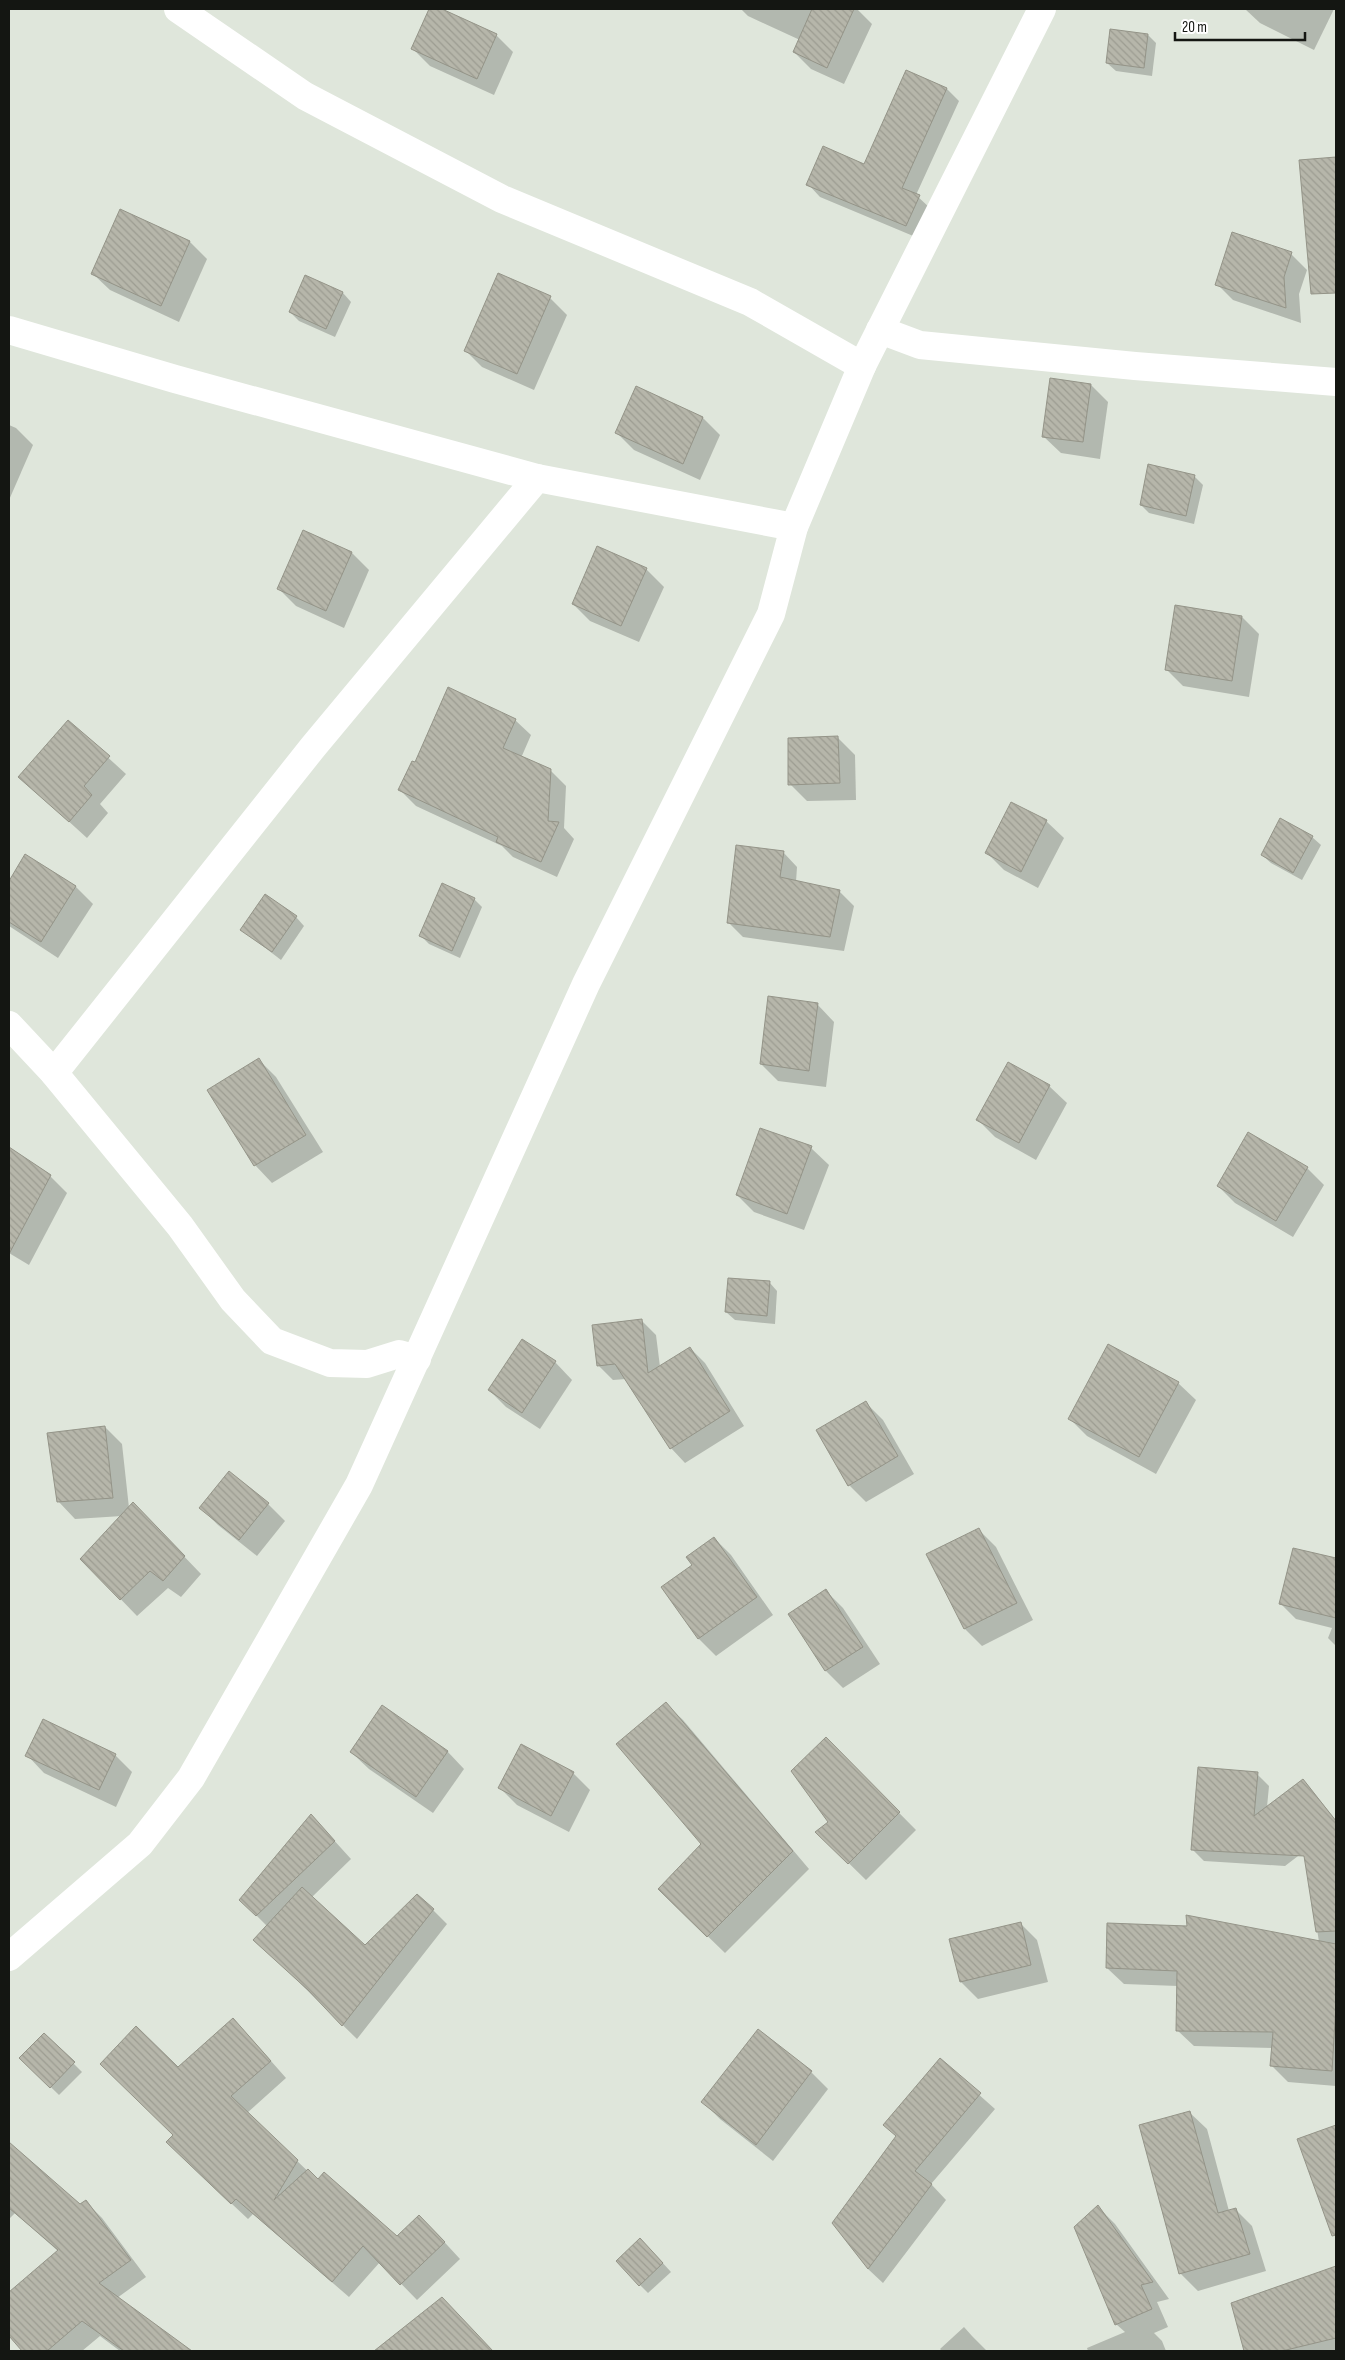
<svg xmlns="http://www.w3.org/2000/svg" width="1345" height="2360" viewBox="0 0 1345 2360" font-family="'Sofia Sans Condensed',sans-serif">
<defs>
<pattern id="building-back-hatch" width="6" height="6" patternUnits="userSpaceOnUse" patternTransform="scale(1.25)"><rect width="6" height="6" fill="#b6b6aa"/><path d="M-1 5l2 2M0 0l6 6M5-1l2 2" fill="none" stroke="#9c9c91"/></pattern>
</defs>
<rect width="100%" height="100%" fill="#dfe6db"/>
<!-- shadow -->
<g fill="#0003">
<path d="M 431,9 L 439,9 L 496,35 L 513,52 L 494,95 L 430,66 L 413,49 Z"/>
<path d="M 741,9 L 857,9 L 872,24 L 844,84 L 811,69 L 794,52 L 800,40 L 748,16 Z"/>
<path d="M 1245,9 L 1334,9 L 1314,50 L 1260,23 Z"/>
<path d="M 1148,35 L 1156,43 L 1152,76 L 1116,71 L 1107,63 Z"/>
<path d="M 907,71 L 947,89 L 959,101 L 916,195 L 931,209 L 918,238 L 820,197 L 808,184 L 864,166 Z"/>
<path d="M 1336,159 L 1336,246 L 1324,247 L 1300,162 Z"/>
<path d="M 190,242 L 207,259 L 179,322 L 110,290 L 92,273 Z"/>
<path d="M 1291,254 L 1307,270 L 1299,294 L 1301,323 L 1233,300 L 1217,284 Z"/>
<path d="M 306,277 L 343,293 L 351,302 L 335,337 L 299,321 L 290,312 Z"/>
<path d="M 550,298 L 567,315 L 534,390 L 482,367 L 465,350 Z"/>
<path d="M 1091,385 L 1108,402 L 1100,459 L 1061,453 L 1043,436 Z"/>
<path d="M 703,418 L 720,435 L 700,480 L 634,450 L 617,433 Z"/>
<path d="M 9,425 L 16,428 L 33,445 L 9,500 Z"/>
<path d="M 1194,476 L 1203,485 L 1194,524 L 1149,513 L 1141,505 Z"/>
<path d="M 598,548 L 646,569 L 664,587 L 639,642 L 590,621 L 573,604 Z"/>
<path d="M 352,553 L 369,570 L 344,628 L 296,606 L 279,589 Z"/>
<path d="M 1242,617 L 1259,634 L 1249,697 L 1183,686 L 1166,669 Z"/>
<path d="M 515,720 L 531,735 L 521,758 L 550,770 L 566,786 L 564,828 L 574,839 L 557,877 L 513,857 L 502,846 L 416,806 L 400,790 L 416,763 Z"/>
<path d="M 69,722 L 126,774 L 100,804 L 108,813 L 87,838 L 20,777 Z"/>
<path d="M 837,737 L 855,755 L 856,800 L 807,801 L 790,784 Z"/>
<path d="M 1046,821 L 1064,838 L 1038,888 L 1004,870 L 987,853 Z"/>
<path d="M 1312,837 L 1321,845 L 1302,880 L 1271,863 L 1262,855 Z"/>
<path d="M 783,852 L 797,867 L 796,882 L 839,891 L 854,906 L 844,951 L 743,937 L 728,922 Z"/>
<path d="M 26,856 L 76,887 L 93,904 L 58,958 L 9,926 L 9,883 Z"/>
<path d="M 474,899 L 482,907 L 460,958 L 429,944 L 420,935 Z"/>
<path d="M 296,917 L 304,926 L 281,960 L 242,930 Z"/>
<path d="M 817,1004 L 834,1022 L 826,1087 L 778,1081 L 761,1064 Z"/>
<path d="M 259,1060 L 276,1077 L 323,1152 L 272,1183 L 255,1165 L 209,1091 Z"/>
<path d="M 1049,1086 L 1067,1103 L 1036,1160 L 995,1137 L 978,1120 Z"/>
<path d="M 9,1148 L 50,1176 L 67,1193 L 29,1265 L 9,1253 Z"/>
<path d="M 811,1148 L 829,1165 L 804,1230 L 754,1212 L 737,1195 Z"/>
<path d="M 1307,1168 L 1324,1185 L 1293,1237 L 1235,1203 L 1218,1186 Z"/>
<path d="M 769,1282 L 777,1291 L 775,1324 L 735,1320 L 726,1312 Z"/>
<path d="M 641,1320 L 656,1335 L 660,1367 L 690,1348 L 705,1363 L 744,1426 L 685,1463 L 671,1448 L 626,1379 L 613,1380 L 598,1365 Z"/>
<path d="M 522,1340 L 555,1362 L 572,1380 L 540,1429 L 506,1407 L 489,1390 Z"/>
<path d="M 1178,1383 L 1196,1400 L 1156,1474 L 1087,1436 L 1070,1419 Z"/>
<path d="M 866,1403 L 883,1420 L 914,1474 L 866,1502 L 849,1485 Z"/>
<path d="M 105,1427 L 122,1444 L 129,1508 L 150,1521 L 201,1574 L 181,1597 L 168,1588 L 137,1616 L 82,1559 L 122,1516 L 75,1519 L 58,1501 Z"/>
<path d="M 229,1473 L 268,1504 L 285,1521 L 257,1556 L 218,1525 L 201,1508 Z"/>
<path d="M 979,1530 L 996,1547 L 1033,1620 L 982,1646 L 965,1629 L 928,1555 Z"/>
<path d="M 714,1538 L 731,1555 L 773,1615 L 716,1656 L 699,1639 L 662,1588 L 694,1565 Z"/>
<path d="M 1327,1557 L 1336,1567 L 1336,1646 L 1328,1638 L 1332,1628 L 1296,1619 L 1281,1604 Z"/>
<path d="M 826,1591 L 843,1608 L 880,1664 L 843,1688 L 826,1671 L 790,1614 Z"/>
<path d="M 665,1703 L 683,1720 L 809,1869 L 725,1953 L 659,1889 L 703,1844 Z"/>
<path d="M 826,1739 L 916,1830 L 866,1880 L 817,1832 L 830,1822 Z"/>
<path d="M 447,1751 L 464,1769 L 433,1813 L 369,1769 L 351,1752 Z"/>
<path d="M 27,1755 L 115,1755 L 132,1772 L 116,1807 L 44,1773 Z"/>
<path d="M 573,1773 L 590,1790 L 569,1832 L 517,1805 L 500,1788 Z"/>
<path d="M 1257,1774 L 1269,1786 L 1267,1807 L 1303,1780 L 1336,1820 L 1336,1827 L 1285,1866 L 1204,1861 L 1192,1849 Z"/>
<path d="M 312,1816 L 351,1859 L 312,1897 L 365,1947 L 433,1910 L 447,1924 L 357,2039 L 269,1953 L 267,1926 L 241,1900 Z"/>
<path d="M 1336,1860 L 1336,2086 L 1288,2082 L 1272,2066 L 1273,2048 L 1194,2046 L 1177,2030 L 1178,1986 L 1124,1984 L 1107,1968 L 1319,1942 L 1307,1865 Z"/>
<path d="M 1020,1923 L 1037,1940 L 1048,1982 L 978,1999 L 961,1982 Z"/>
<path d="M 44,2034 L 82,2072 L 59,2095 L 21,2058 Z"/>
<path d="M 249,2036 L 286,2078 L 247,2113 L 318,2181 L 397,2238 L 436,2233 L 460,2259 L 417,2300 L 380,2262 L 349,2297 L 253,2214 L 248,2219 L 184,2159 L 174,2136 L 178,2069 Z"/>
<path d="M 940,2060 L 995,2109 L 931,2184 L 946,2200 L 883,2283 L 868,2269 L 833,2223 L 897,2137 L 885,2125 Z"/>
<path d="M 811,2072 L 828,2089 L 773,2161 L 720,2119 L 703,2102 Z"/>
<path d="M 1189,2112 L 1207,2129 L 1229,2211 L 1235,2209 L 1252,2226 L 1266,2271 L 1198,2291 L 1181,2274 L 1140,2126 Z"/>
<path d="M 1336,2126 L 1336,2237 L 1332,2233 L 1298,2140 Z"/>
<path d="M 9,2143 L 80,2206 L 86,2202 L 102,2218 L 146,2277 L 117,2298 L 175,2340 L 186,2351 L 120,2351 L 100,2336 L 82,2351 L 24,2351 L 9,2334 L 9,2293 L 58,2251 L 15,2213 L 9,2219 Z"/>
<path d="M 1098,2207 L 1115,2224 L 1169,2299 L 1157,2302 L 1168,2327 L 1154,2333 L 1162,2341 L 1166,2351 L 1088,2351 L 1087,2348 L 1125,2332 L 1116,2324 Z"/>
<path d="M 649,2248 L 671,2272 L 648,2293 L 640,2285 Z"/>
<path d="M 1336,2268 L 1336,2351 L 1245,2351 L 1232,2304 Z"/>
<path d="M 442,2299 L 492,2351 L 376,2351 Z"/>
<path d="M 964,2327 L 972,2336 L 987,2351 L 942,2351 L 940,2349 Z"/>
</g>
<!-- building -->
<g fill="url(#building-back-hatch)" stroke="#949488">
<path d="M 429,9 L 442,9 L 497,34 L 477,79 L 411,49 Z"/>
<path d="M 812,9 L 854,9 L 827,68 L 793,52 Z"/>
<path d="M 1110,29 L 1148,34 L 1144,68 L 1106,63 Z"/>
<path d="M 906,70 L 947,88 L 902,188 L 920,195 L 906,226 L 806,185 L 823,146 L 864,164 Z"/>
<path d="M 1336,157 L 1336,293 L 1311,294 L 1299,160 Z"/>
<path d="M 120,209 L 190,241 L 161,306 L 91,274 Z"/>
<path d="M 1232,232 L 1292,252 L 1284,277 L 1286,308 L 1215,285 Z"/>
<path d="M 498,273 L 551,296 L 517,374 L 464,351 Z"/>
<path d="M 305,275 L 343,292 L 326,329 L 289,312 Z"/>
<path d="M 1050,378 L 1091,384 L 1083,442 L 1042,437 Z"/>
<path d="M 636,386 L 703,417 L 683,464 L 615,433 Z"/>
<path d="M 1148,464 L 1195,475 L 1186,516 L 1140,505 Z"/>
<path d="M 303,530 L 352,552 L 326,611 L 277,589 Z"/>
<path d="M 597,546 L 647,568 L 621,626 L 572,604 Z"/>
<path d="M 1175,605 L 1242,616 L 1232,681 L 1165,670 Z"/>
<path d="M 448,687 L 516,719 L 503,748 L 551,769 L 548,821 L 559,822 L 541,862 L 496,842 L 498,837 L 398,790 L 412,761 L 415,762 Z"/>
<path d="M 68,720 L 110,756 L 84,786 L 92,795 L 69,822 L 18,777 Z"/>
<path d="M 838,736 L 840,783 L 788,785 L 788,738 Z"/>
<path d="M 1011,802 L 1047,820 L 1021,872 L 985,853 Z"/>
<path d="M 1280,818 L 1313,836 L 1293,873 L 1261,855 Z"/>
<path d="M 736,845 L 784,851 L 780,877 L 840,890 L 830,937 L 727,923 Z"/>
<path d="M 25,854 L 76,886 L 41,942 L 9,922 L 9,881 Z"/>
<path d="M 442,883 L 475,898 L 452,951 L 419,936 Z"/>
<path d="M 265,894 L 297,916 L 272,952 L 240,930 Z"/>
<path d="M 768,996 L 818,1003 L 809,1071 L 760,1064 Z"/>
<path d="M 259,1058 L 306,1135 L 254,1166 L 207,1090 Z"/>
<path d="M 1008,1062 L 1050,1085 L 1019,1143 L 976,1120 Z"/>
<path d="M 760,1128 L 812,1146 L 787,1214 L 736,1195 Z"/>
<path d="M 1248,1132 L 1308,1167 L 1276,1221 L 1217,1186 Z"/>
<path d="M 9,1147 L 51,1175 L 9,1254 Z"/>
<path d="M 728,1278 L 770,1281 L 767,1316 L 725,1312 Z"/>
<path d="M 642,1319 L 648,1373 L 690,1347 L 730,1411 L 670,1449 L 615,1364 L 597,1366 L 592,1325 Z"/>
<path d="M 522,1339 L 556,1361 L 522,1413 L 488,1390 Z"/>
<path d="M 1108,1344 L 1179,1382 L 1139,1457 L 1068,1419 Z"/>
<path d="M 866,1401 L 898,1456 L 848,1486 L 816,1430 Z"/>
<path d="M 105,1426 L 113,1498 L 57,1502 L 47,1433 Z"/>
<path d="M 229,1471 L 269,1503 L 239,1540 L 199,1508 Z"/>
<path d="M 133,1502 L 185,1556 L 163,1581 L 150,1571 L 120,1600 L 80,1559 Z"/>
<path d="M 979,1528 L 1017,1603 L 964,1629 L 926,1554 Z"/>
<path d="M 714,1537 L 757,1597 L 698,1639 L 661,1587 L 692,1565 L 686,1557 Z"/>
<path d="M 1293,1548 L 1336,1558 L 1336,1618 L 1279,1604 Z"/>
<path d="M 826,1589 L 863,1647 L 825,1671 L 788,1614 Z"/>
<path d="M 666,1702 L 793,1851 L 707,1937 L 658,1889 L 701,1844 L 616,1744 Z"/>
<path d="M 382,1705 L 448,1751 L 416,1797 L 350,1752 Z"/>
<path d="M 43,1719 L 116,1754 L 99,1790 L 25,1756 Z"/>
<path d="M 826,1737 L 900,1812 L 848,1864 L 815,1832 L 828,1822 L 791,1771 Z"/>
<path d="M 521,1744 L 574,1772 L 551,1816 L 498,1788 Z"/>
<path d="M 1198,1767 L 1258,1772 L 1254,1816 L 1303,1779 L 1336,1821 L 1336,1931 L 1316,1932 L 1304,1856 L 1191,1850 Z"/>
<path d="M 311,1814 L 335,1841 L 256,1916 L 239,1900 Z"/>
<path d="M 302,1887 L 365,1945 L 417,1894 L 434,1909 L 342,2026 L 308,1990 L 253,1940 Z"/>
<path d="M 1186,1915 L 1336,1944 L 1336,2005 L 1332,2071 L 1270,2066 L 1273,2032 L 1176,2031 L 1177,1971 L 1106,1968 L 1107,1923 L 1187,1926 Z"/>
<path d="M 1021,1922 L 1031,1965 L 960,1982 L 949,1939 Z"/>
<path d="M 233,2018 L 271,2061 L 231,2096 L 298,2160 L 274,2200 L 308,2169 L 318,2179 L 324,2172 L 397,2236 L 419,2215 L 445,2242 L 400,2285 L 363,2246 L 332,2282 L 236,2199 L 231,2204 L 166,2142 L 173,2135 L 100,2064 L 136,2026 L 178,2067 Z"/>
<path d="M 758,2029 L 812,2071 L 756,2145 L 701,2102 Z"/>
<path d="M 44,2033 L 75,2062 L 50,2088 L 19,2058 Z"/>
<path d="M 940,2058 L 981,2093 L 915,2171 L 932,2184 L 868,2269 L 832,2223 L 896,2136 L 883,2125 Z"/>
<path d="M 1190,2111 L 1218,2213 L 1236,2208 L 1250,2254 L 1179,2274 L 1139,2125 Z"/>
<path d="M 1336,2125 L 1336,2235 L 1332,2236 L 1297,2139 Z"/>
<path d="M 9,2142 L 80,2204 L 86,2200 L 131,2260 L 99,2283 L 192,2351 L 124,2351 L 82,2321 L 47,2351 L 22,2351 L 9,2336 L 9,2292 L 58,2250 L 9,2208 Z"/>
<path d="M 1098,2205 L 1153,2282 L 1141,2285 L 1152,2309 L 1115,2325 L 1074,2227 Z"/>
<path d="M 640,2238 L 663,2263 L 639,2286 L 616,2261 Z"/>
<path d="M 1336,2266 L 1336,2338 L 1282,2351 L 1244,2351 L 1231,2303 Z"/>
<path d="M 442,2297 L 493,2351 L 374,2351 Z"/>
</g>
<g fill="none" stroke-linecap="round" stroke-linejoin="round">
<!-- minor -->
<g stroke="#fff" stroke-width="28">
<path d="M 178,9 L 305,96 L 502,199 L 750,302 L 862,366"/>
<path d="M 9,330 L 175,379 L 537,478 L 794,527"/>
<path d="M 880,330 L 920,345 L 1135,366 L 1336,382"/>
<path d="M 9,1025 L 54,1073 L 180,1226 L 233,1300 L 272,1341 L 330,1363 L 367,1364 L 399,1354 L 417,1359"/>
<path d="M 54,1073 L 313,747 L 537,478"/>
<path d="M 9,1957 L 140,1844 L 191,1778 L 359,1485 L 586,984 L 771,614 L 794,527 L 862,366 L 1042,9"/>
</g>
</g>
<!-- border -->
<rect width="1345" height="2360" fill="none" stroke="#141612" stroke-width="20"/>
<!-- scale -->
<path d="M1175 32v8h130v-8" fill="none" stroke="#141612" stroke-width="2.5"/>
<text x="1182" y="32" font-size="15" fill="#141612" stroke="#ffffff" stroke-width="4" paint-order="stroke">20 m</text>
</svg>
